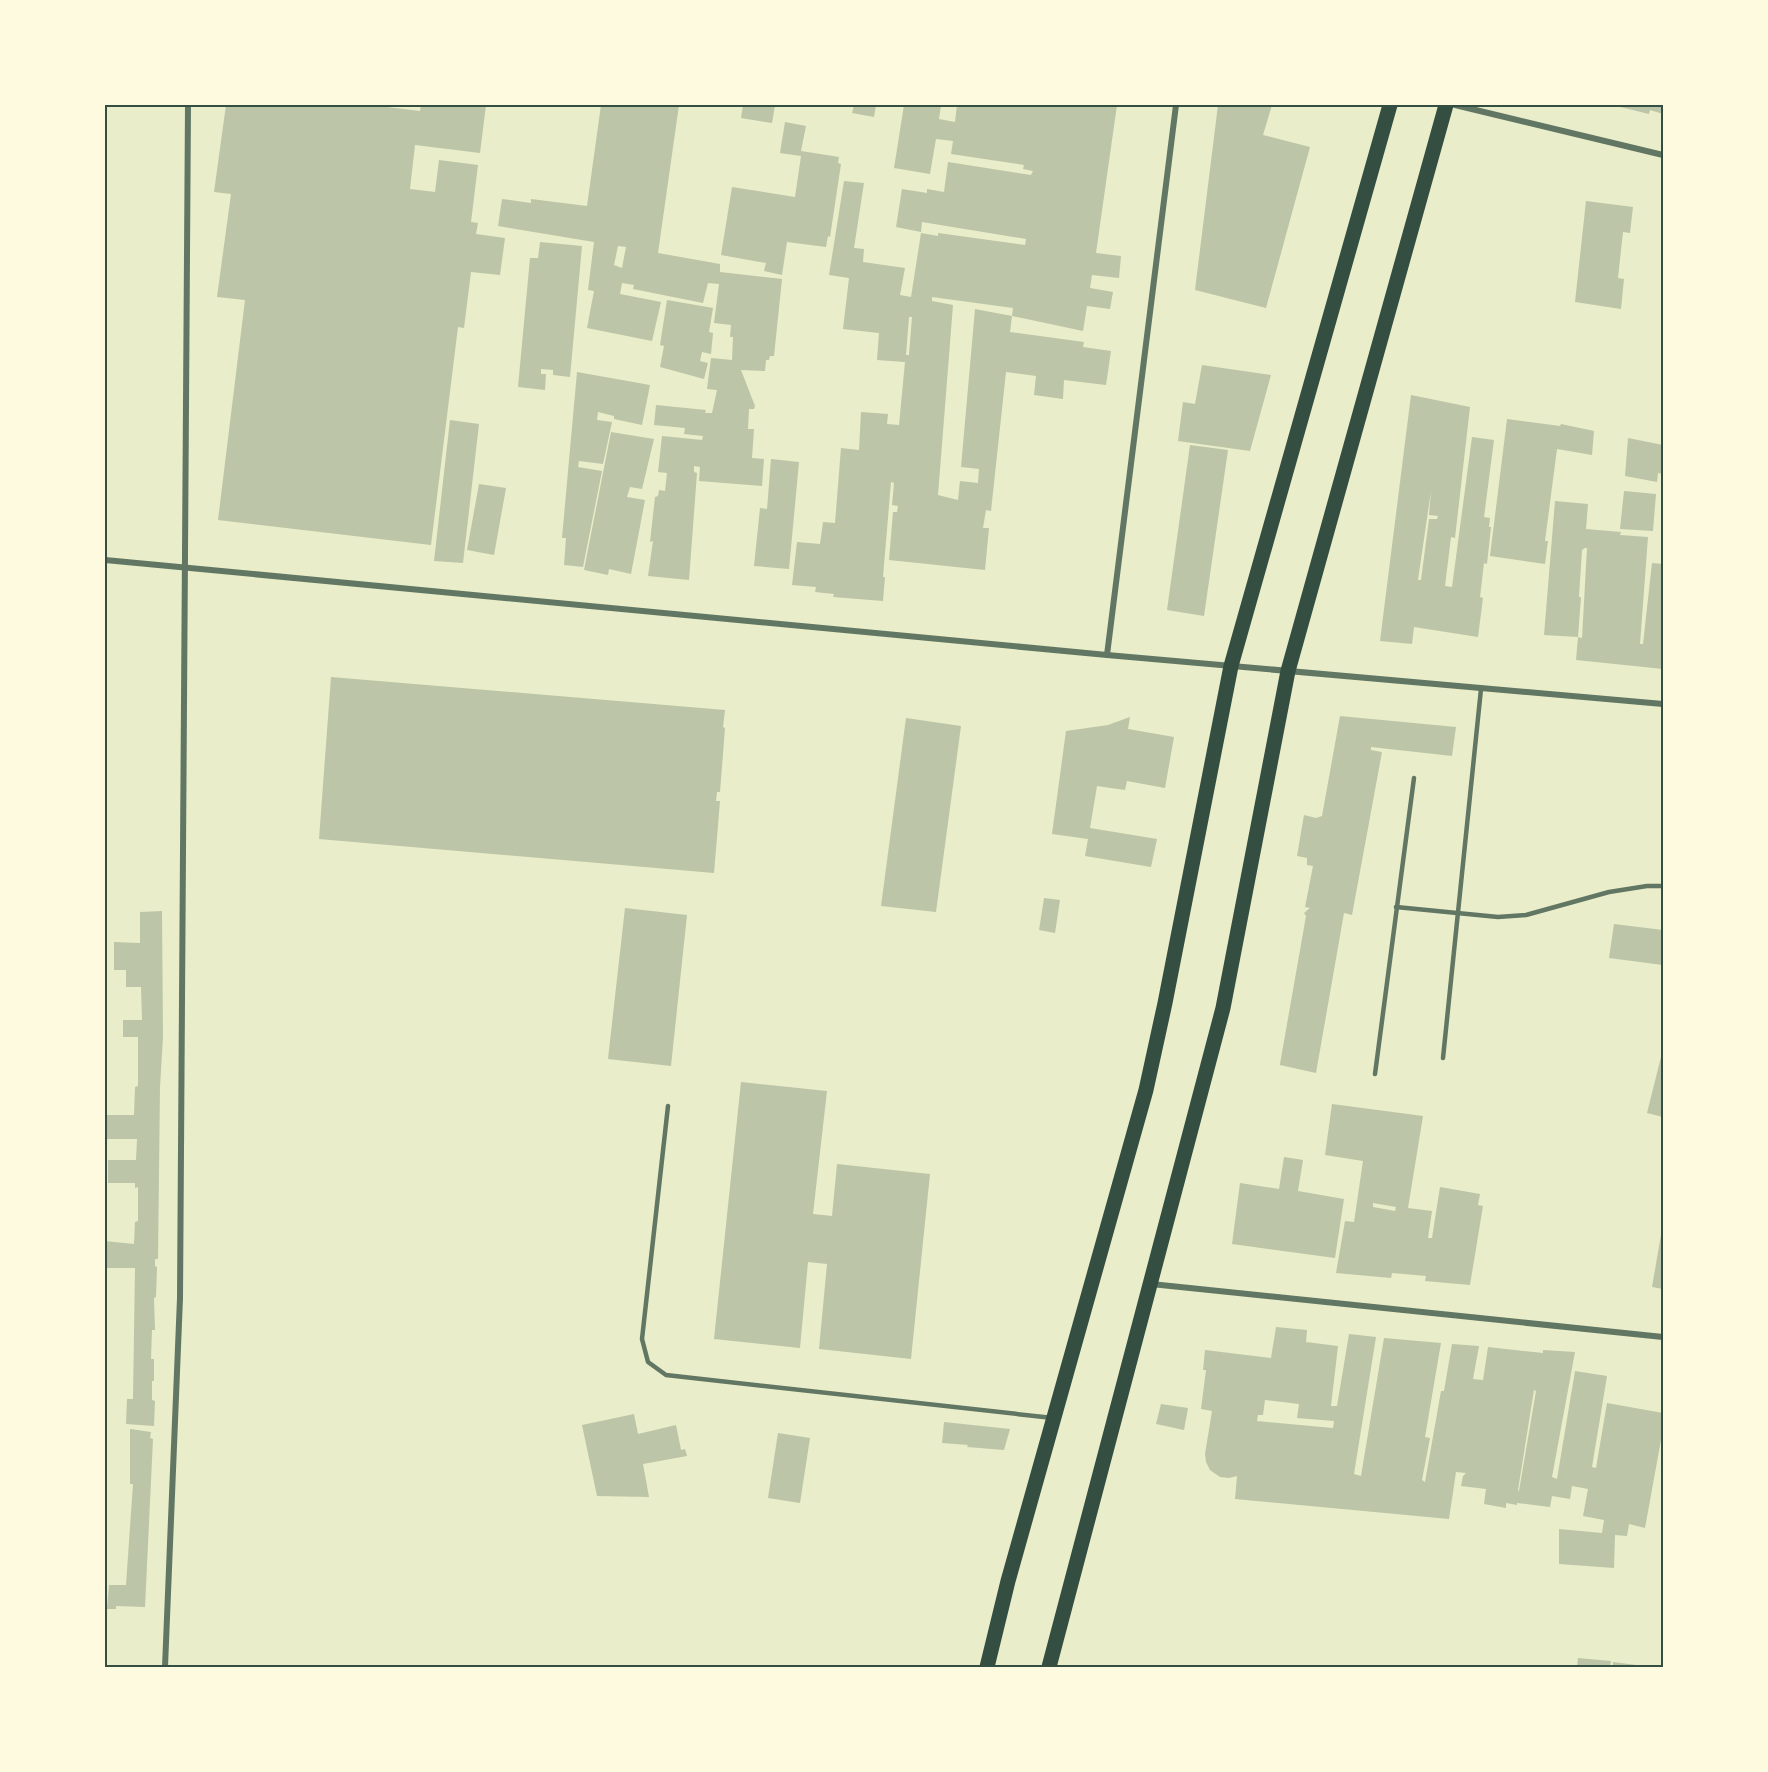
<svg xmlns="http://www.w3.org/2000/svg" width="1768" height="1772" viewBox="0 0 1768 1772" font-family="Literata,serif">
<rect width="100%" height="100%" fill="#e9edc9"/>
<!-- building -->
<g fill="#bcc5a7" fill-rule="evenodd">
<path d="M 226,105 L 370,105 L 420,111 L 421,105 L 486,105 L 480,153 L 415,145 L 410,189 L 435,192 L 439,160 L 478,165 L 471,222 L 478,223 L 476,234 L 505,238 L 500,275 L 471,272 L 464,328 L 458,327 L 431,545 L 218,520 L 245,300 L 217,297 L 231,194 L 214,192 Z"/>
<path d="M 601,105 L 679,105 L 658,253 L 720,264 L 720,272 L 782,279 L 774,356 L 770,356 L 769,360 L 766,360 L 765,371 L 741,370 L 755,406 L 754,409 L 749,409 L 748,429 L 754,429 L 752,458 L 764,459 L 762,486 L 699,481 L 700,467 L 694,466 L 694,472 L 697,473 L 689,580 L 648,576 L 653,541 L 650,542 L 655,497 L 658,496 L 659,490 L 665,491 L 667,473 L 658,472 L 662,436 L 702,440 L 703,436 L 684,434 L 685,428 L 654,425 L 656,405 L 706,410 L 705,413 L 712,413 L 717,390 L 707,389 L 711,358 L 732,360 L 733,337 L 730,337 L 731,325 L 714,323 L 719,284 L 708,283 L 703,303 L 633,289 L 634,285 L 622,283 L 620,294 L 661,302 L 652,341 L 587,328 L 594,291 L 588,290 L 594,242 L 498,226 L 502,199 L 531,203 L 531,199 L 587,206 ZM 618,246 L 626,247 L 622,268 L 614,265 Z"/>
<path d="M 743,105 L 775,105 L 772,123 L 741,118 Z"/>
<path d="M 854,105 L 876,105 L 874,117 L 852,113 Z"/>
<path d="M 904,105 L 941,105 L 939,119 L 955,122 L 957,105 L 1117,105 L 1096,253 L 1121,256 L 1119,278 L 1092,275 L 1090,288 L 1113,292 L 1110,309 L 1087,306 L 1083,331 L 1012,316 L 1013,308 L 932,297 L 932,301 L 953,305 L 938,495 L 958,500 L 960,481 L 978,483 L 979,469 L 961,467 L 975,309 L 1012,316 L 1010,332 L 1084,342 L 1083,347 L 1111,351 L 1106,385 L 1064,380 L 1063,399 L 1034,395 L 1036,376 L 1006,372 L 991,511 L 986,510 L 983,528 L 989,528 L 985,570 L 889,560 L 893,512 L 897,512 L 898,506 L 892,505 L 894,483 L 891,482 L 883,577 L 885,577 L 883,601 L 833,597 L 834,594 L 815,592 L 816,587 L 792,585 L 797,542 L 820,544 L 823,522 L 835,523 L 841,448 L 859,450 L 861,412 L 888,414 L 887,424 L 899,425 L 905,362 L 877,360 L 879,333 L 843,329 L 849,278 L 829,275 L 844,181 L 864,183 L 854,248 L 864,249 L 863,262 L 905,268 L 900,295 L 911,297 L 921,233 L 938,236 L 938,233 L 1025,245 L 1026,239 L 922,222 L 921,232 L 896,227 L 902,189 L 927,193 L 927,189 L 944,192 L 948,162 L 1031,175 L 1033,171 L 1023,169 L 1024,165 L 951,154 L 953,141 L 936,139 L 930,174 L 894,168 ZM 909,317 L 912,317 L 909,355 L 906,355 Z"/>
<path d="M 1218,105 L 1272,105 L 1263,135 L 1310,147 L 1266,308 L 1195,290 Z"/>
<path d="M 1612,105 L 1663,105 L 1663,114 L 1650,110 L 1649,114 Z"/>
<path d="M 785,122 L 806,126 L 801,151 L 839,157 L 838,163 L 841,164 L 830,237 L 828,236 L 826,247 L 787,242 L 782,275 L 764,271 L 766,263 L 721,255 L 732,187 L 795,197 L 801,156 L 780,153 Z"/>
<path d="M 1586,201 L 1633,207 L 1630,233 L 1623,232 L 1618,278 L 1624,279 L 1621,309 L 1575,302 Z"/>
<path d="M 540,242 L 582,246 L 570,377 L 553,375 L 553,370 L 541,369 L 541,374 L 546,374 L 545,390 L 518,387 L 530,258 L 538,258 Z"/>
<path d="M 667,300 L 713,308 L 709,332 L 713,333 L 711,354 L 702,352 L 700,361 L 708,363 L 704,379 L 660,367 L 664,346 L 660,345 Z"/>
<path d="M 1202,365 L 1271,375 L 1250,451 L 1178,441 L 1183,402 L 1195,404 Z"/>
<path d="M 577,372 L 650,385 L 642,425 L 614,419 L 614,416 L 598,412 L 597,420 L 612,422 L 603,464 L 579,461 L 578,467 L 602,471 L 583,567 L 564,565 L 566,538 L 562,538 Z"/>
<path d="M 1411,395 L 1470,407 L 1455,538 L 1451,537 L 1445,586 L 1452,587 L 1472,437 L 1494,440 L 1484,517 L 1490,518 L 1489,527 L 1491,527 L 1487,564 L 1484,563 L 1480,597 L 1483,598 L 1478,637 L 1414,627 L 1412,644 L 1380,641 ZM 1431,491 L 1429,515 L 1438,516 L 1437,519 L 1429,519 L 1421,580 L 1418,580 Z"/>
<path d="M 1507,419 L 1560,426 L 1561,424 L 1594,431 L 1592,455 L 1557,449 L 1545,541 L 1548,541 L 1545,564 L 1490,556 Z"/>
<path d="M 450,420 L 479,424 L 463,563 L 434,561 Z"/>
<path d="M 611,432 L 654,439 L 642,489 L 630,487 L 627,497 L 645,500 L 631,574 L 609,569 L 608,575 L 584,570 Z"/>
<path d="M 1628,438 L 1663,445 L 1663,474 L 1658,473 L 1657,482 L 1625,476 Z"/>
<path d="M 1190,445 L 1228,450 L 1204,616 L 1167,610 Z"/>
<path d="M 771,459 L 799,462 L 789,569 L 754,566 L 760,508 L 767,509 Z"/>
<path d="M 479,484 L 506,488 L 494,555 L 467,550 Z"/>
<path d="M 1624,491 L 1656,494 L 1653,531 L 1620,529 Z"/>
<path d="M 1555,501 L 1588,504 L 1586,529 L 1621,532 L 1620,535 L 1648,537 L 1640,644 L 1643,644 L 1652,563 L 1663,564 L 1663,669 L 1576,660 L 1578,637 L 1544,635 ZM 1585,548 L 1587,548 L 1582,638 L 1578,637 L 1581,597 L 1579,597 L 1582,550 Z"/>
<path d="M 331,677 L 725,710 L 723,727 L 725,728 L 720,792 L 717,792 L 716,801 L 720,801 L 714,873 L 319,839 Z"/>
<path d="M 1340,716 L 1456,727 L 1452,756 L 1371,747 L 1371,750 L 1382,752 L 1352,915 L 1344,913 L 1316,1073 L 1280,1065 L 1280,1064 L 1306,916 L 1304,913 L 1310,908 L 1305,907 L 1313,866 L 1307,865 L 1307,858 L 1297,856 L 1304,815 L 1316,818 L 1322,816 Z"/>
<path d="M 1130,717 L 1128,729 L 1174,737 L 1165,788 L 1127,781 L 1125,790 L 1097,786 L 1090,828 L 1157,839 L 1151,867 L 1085,856 L 1088,839 L 1052,834 L 1066,731 L 1108,725 Z"/>
<path d="M 906,718 L 961,726 L 936,912 L 881,906 Z"/>
<path d="M 1044,898 L 1060,900 L 1055,933 L 1039,930 Z"/>
<path d="M 625,908 L 687,915 L 671,1066 L 608,1059 Z"/>
<path d="M 162,911 L 163,1037 L 160,1087 L 158,1259 L 155,1259 L 155,1266 L 157,1267 L 156,1297 L 154,1298 L 155,1330 L 152,1330 L 151,1359 L 154,1359 L 154,1381 L 152,1381 L 152,1400 L 155,1401 L 154,1426 L 126,1424 L 127,1399 L 133,1399 L 135,1268 L 105,1268 L 105,1241 L 134,1244 L 135,1222 L 138,1221 L 138,1187 L 135,1188 L 135,1183 L 108,1183 L 108,1160 L 136,1160 L 137,1139 L 105,1139 L 105,1115 L 134,1115 L 135,1087 L 138,1086 L 138,1037 L 123,1037 L 123,1020 L 142,1020 L 141,987 L 126,987 L 126,970 L 114,970 L 114,942 L 140,943 L 140,912 Z"/>
<path d="M 1614,924 L 1663,930 L 1663,965 L 1609,958 Z"/>
<path d="M 1662,1053 L 1663,1053 L 1663,1117 L 1647,1113 Z"/>
<path d="M 741,1082 L 827,1091 L 813,1214 L 832,1216 L 837,1164 L 930,1174 L 911,1359 L 819,1349 L 827,1264 L 808,1262 L 800,1348 L 714,1339 Z"/>
<path d="M 1332,1104 L 1423,1116 L 1408,1208 L 1432,1211 L 1428,1238 L 1432,1238 L 1440,1187 L 1480,1194 L 1478,1205 L 1483,1206 L 1470,1285 L 1425,1281 L 1426,1276 L 1392,1273 L 1391,1278 L 1336,1273 L 1345,1221 L 1354,1222 L 1363,1161 L 1325,1155 ZM 1373,1203 L 1396,1207 L 1395,1211 L 1373,1207 Z"/>
<path d="M 1284,1157 L 1303,1160 L 1298,1191 L 1344,1199 L 1335,1258 L 1232,1244 L 1240,1183 L 1279,1189 Z"/>
<path d="M 1662,1229 L 1663,1229 L 1663,1289 L 1652,1287 Z"/>
<path d="M 1276,1327 L 1307,1330 L 1306,1342 L 1338,1346 L 1331,1406 L 1337,1406 L 1349,1334 L 1376,1337 L 1354,1474 L 1361,1476 L 1384,1338 L 1441,1343 L 1425,1437 L 1430,1438 L 1422,1480 L 1425,1482 L 1441,1391 L 1444,1391 L 1452,1344 L 1479,1346 L 1473,1379 L 1483,1380 L 1488,1347 L 1543,1353 L 1543,1350 L 1575,1352 L 1552,1477 L 1557,1479 L 1575,1371 L 1607,1376 L 1592,1467 L 1596,1468 L 1607,1403 L 1663,1413 L 1663,1429 L 1645,1528 L 1629,1524 L 1627,1536 L 1615,1535 L 1614,1568 L 1559,1564 L 1559,1529 L 1602,1533 L 1604,1520 L 1583,1516 L 1588,1489 L 1572,1486 L 1570,1499 L 1552,1496 L 1550,1507 L 1517,1503 L 1517,1505 L 1506,1503 L 1506,1508 L 1484,1504 L 1486,1489 L 1461,1486 L 1463,1476 L 1466,1473 L 1456,1472 L 1449,1519 L 1235,1499 L 1237,1476 L 1229,1478 L 1220,1477 L 1210,1470 L 1206,1462 L 1205,1454 L 1212,1411 L 1201,1409 L 1206,1370 L 1203,1370 L 1205,1350 L 1271,1358 ZM 1534,1390 L 1536,1391 L 1519,1491 L 1518,1490 ZM 1265,1400 L 1299,1404 L 1297,1418 L 1334,1421 L 1333,1428 L 1257,1421 L 1258,1415 L 1263,1415 Z"/>
<path d="M 1161,1404 L 1188,1408 L 1184,1430 L 1156,1424 Z"/>
<path d="M 634,1414 L 638,1434 L 676,1425 L 681,1450 L 685,1449 L 687,1456 L 643,1464 L 649,1497 L 597,1496 L 582,1425 Z"/>
<path d="M 944,1422 L 1010,1429 L 1004,1450 L 967,1447 L 968,1445 L 942,1443 Z"/>
<path d="M 130,1429 L 151,1432 L 150,1438 L 153,1439 L 145,1607 L 116,1606 L 116,1609 L 107,1609 L 109,1585 L 126,1585 L 133,1484 L 130,1484 Z"/>
<path d="M 778,1433 L 810,1438 L 800,1503 L 768,1498 Z"/>
<path d="M 1578,1658 L 1611,1661 L 1610,1667 L 1577,1667 Z"/>
<path d="M 1613,1662 L 1644,1666 L 1644,1667 L 1613,1667 Z"/>
</g>
<g fill="none" stroke-linecap="round" stroke-linejoin="round">
<!-- service -->
<g stroke="#617663" stroke-width="4.5">
<path d="M 1396,907 L 1498,917 L 1526,915 L 1609,892 L 1647,886 L 1663,886"/>
<path d="M 1443,1058 L 1481,689"/>
<path d="M 1375,1074 L 1414,778"/>
<path d="M 668,1106 L 642,1339 L 648,1362 L 666,1375 L 1053,1418"/>
</g>
<!-- minor -->
<g stroke="#617663" stroke-width="6">
<path d="M 1455,105 L 1663,155"/>
<path d="M 105,560 L 1107,655 L 1663,704"/>
<path d="M 1107,655 L 1176,105"/>
<path d="M 1151,1284 L 1663,1337"/>
<path d="M 165,1667 L 180,1298 L 188,105"/>
</g>
<!-- primary -->
<g stroke="#344e41" stroke-width="15">
<path d="M 987,1667 L 1008,1581 L 1146,1090 L 1165,1003 L 1231,666 L 1390,105"/>
<path d="M 1049,1667 L 1223,1008 L 1288,671 L 1446,105"/>
</g>
</g>
<!-- border -->
<rect width="1768" height="1772" fill="none" stroke="#fefae0" stroke-width="213"/>
<rect x="106" y="106" width="1556" height="1560" fill="none" stroke="#344e41" stroke-width="2"/>
</svg>
